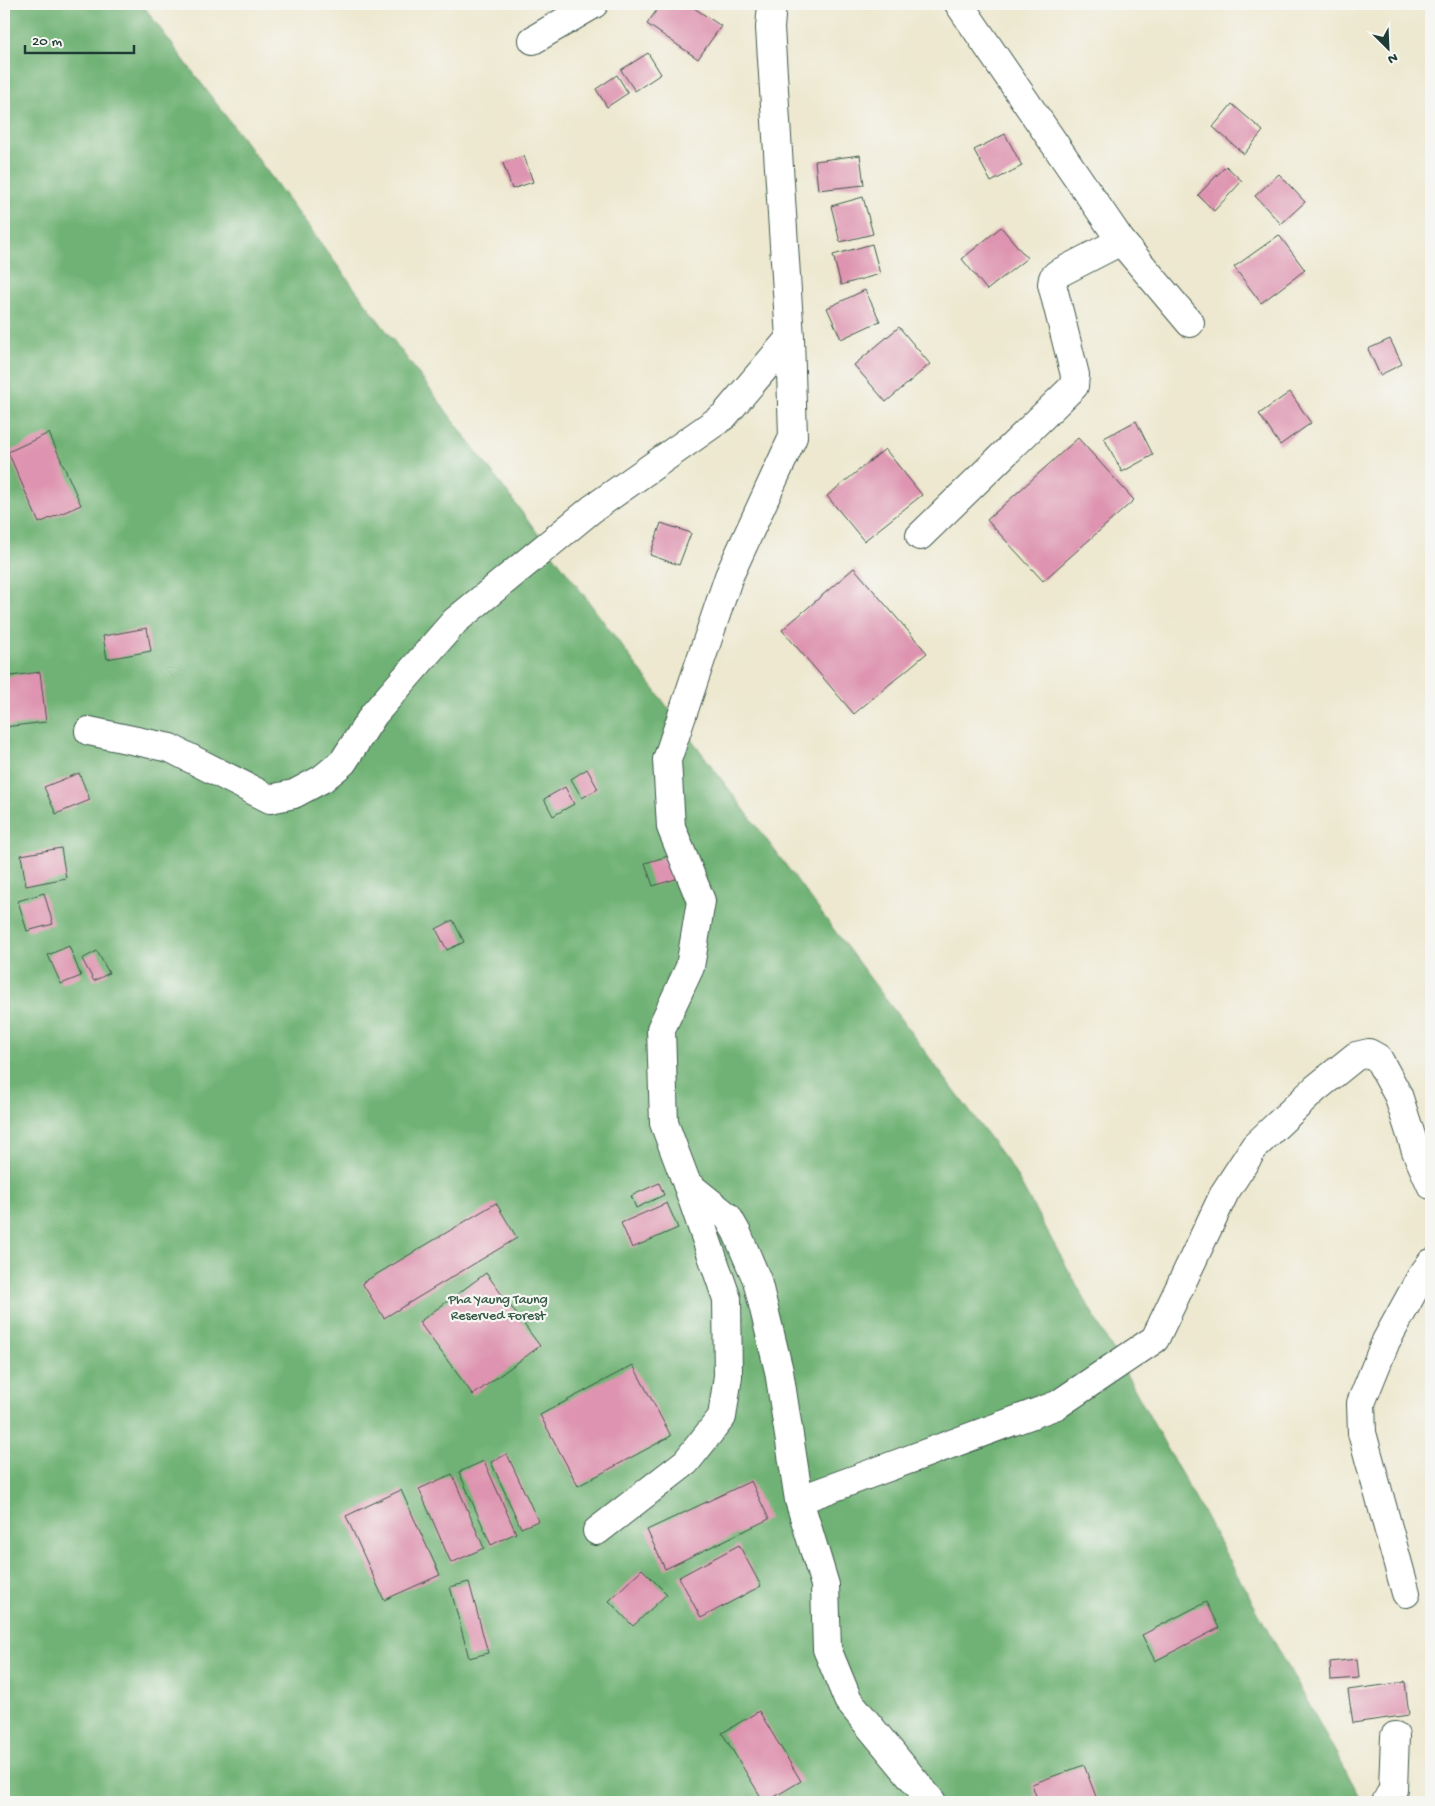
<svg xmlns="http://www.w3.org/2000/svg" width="1435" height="1806" viewBox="0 0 1435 1806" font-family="'Gochi Hand',sans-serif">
<rect width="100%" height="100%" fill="#f6f6f2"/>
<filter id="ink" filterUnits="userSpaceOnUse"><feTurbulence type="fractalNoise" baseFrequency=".02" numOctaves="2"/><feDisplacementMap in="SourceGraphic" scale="10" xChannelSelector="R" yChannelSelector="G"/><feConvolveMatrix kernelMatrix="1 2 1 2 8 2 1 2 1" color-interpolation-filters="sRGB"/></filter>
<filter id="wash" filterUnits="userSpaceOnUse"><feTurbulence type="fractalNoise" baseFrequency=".0096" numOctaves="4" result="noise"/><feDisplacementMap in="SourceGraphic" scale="20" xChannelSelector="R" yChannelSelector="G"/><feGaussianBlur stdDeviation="1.12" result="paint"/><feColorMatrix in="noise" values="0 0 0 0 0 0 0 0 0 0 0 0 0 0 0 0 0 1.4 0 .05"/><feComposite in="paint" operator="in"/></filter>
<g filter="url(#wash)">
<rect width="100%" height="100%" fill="#ede8cf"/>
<!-- forest -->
<path fill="#70b274" stroke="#487854" d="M 4,4 L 142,4 L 1012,1168 L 1363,1802 L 4,1802 Z"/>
<g id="blocks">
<!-- building -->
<g fill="#de94b0">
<path d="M 661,4 L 688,4 L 721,26 L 698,59 L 647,24 Z"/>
<path d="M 648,53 L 661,74 L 635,91 L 621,70 Z"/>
<path d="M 617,75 L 628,93 L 607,107 L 596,89 Z"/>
<path d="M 1232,104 L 1263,131 L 1244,154 L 1213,127 Z"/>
<path d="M 1005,134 L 1022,166 L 991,182 L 974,150 Z"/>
<path d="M 860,155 L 864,185 L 818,190 L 815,161 Z"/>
<path d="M 524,156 L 533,182 L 512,189 L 503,163 Z"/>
<path d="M 1226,166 L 1242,181 L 1214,211 L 1198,195 Z"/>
<path d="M 1279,174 L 1305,202 L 1281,224 L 1255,196 Z"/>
<path d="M 863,197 L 873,234 L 840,242 L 831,206 Z"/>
<path d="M 1001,227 L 1027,258 L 987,290 L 962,259 Z"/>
<path d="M 1279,235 L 1305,270 L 1261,303 L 1234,267 Z"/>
<path d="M 872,244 L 880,274 L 841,285 L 833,255 Z"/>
<path d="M 865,290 L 880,321 L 841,339 L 827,308 Z"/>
<path d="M 899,327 L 930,364 L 886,402 L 854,365 Z"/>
<path d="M 1390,339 L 1402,364 L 1380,375 L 1368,349 Z"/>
<path d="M 1290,392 L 1311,423 L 1280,445 L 1259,414 Z"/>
<path d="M 1136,421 L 1153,455 L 1122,472 L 1104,438 Z"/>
<path d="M 49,433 L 81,505 L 39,523 L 8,452 Z"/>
<path d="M 1078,438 L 1134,500 L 1043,581 L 987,520 Z"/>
<path d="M 885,449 L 922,495 L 864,541 L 827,496 Z"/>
<path d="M 661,523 L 691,533 L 679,565 L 650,555 Z"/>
<path d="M 854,568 L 927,653 L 854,714 L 782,630 Z"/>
<path d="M 147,628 L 151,651 L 107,659 L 103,636 Z"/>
<path d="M 40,672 L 46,722 L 4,727 L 4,677 Z"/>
<path d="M 587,769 L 598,789 L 582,798 L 571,779 Z"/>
<path d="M 79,773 L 90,800 L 56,814 L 44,787 Z"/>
<path d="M 565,787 L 574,804 L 553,816 L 544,799 Z"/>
<path d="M 61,848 L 66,878 L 26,886 L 21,855 Z"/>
<path d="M 672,855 L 679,878 L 653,886 L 645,863 Z"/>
<path d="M 44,893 L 53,924 L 27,931 L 18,901 Z"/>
<path d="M 453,920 L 464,942 L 447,950 L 436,929 Z"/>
<path d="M 69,946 L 81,976 L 61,984 L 48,955 Z"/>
<path d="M 97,951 L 109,973 L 94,981 L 82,959 Z"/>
<path d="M 659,1183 L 664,1195 L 636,1208 L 631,1196 Z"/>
<path d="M 496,1203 L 517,1238 L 384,1318 L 362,1283 Z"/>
<path d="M 667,1203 L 678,1228 L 632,1248 L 621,1223 Z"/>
<path d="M 486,1273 L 540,1346 L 473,1395 L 419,1322 Z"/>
<path d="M 633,1365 L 671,1436 L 578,1486 L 540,1415 Z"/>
<path d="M 507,1454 L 538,1521 L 521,1528 L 491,1462 Z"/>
<path d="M 484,1461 L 516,1533 L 491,1545 L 459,1472 Z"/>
<path d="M 452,1474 L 484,1548 L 451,1563 L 419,1489 Z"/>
<path d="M 751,1481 L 769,1519 L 665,1569 L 647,1530 Z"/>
<path d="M 401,1490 L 440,1575 L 384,1600 L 346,1516 Z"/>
<path d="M 739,1545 L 761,1586 L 701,1618 L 679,1577 Z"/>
<path d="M 642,1569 L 667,1594 L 633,1626 L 609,1601 Z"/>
<path d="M 469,1582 L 488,1653 L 469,1658 L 450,1587 Z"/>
<path d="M 1206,1602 L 1219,1628 L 1155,1661 L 1142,1635 Z"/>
<path d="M 1357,1659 L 1359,1678 L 1331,1680 L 1330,1662 Z"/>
<path d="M 1405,1682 L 1409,1715 L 1353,1723 L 1348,1690 Z"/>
<path d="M 759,1711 L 801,1781 L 766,1802 L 764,1802 L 722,1733 Z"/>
<path d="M 1084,1765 L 1098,1802 L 1038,1802 L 1032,1784 Z"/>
</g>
</g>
</g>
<g filter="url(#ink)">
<use href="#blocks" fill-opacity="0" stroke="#3e574b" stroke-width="1"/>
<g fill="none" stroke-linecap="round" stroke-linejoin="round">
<defs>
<g id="minor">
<path d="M 772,4 L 770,28 L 790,338 L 793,437 L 729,576 L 667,760 L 671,827 L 701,901 L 690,967 L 661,1029 L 664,1123 L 687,1184 L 728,1217 L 737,1233 L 757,1280 L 779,1371 L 799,1500 L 825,1585 L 827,1649 L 848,1700 L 932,1802"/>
<path d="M 959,4 L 1121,241 L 1190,323"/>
<path d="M 533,40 L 594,4"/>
<path d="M 920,536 L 1074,386 L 1075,375 L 1052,284 L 1053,278 L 1057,274 L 1121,241"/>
<path d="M 89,731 L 170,748 L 270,799 L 294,794 L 322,779 L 343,762 L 374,714 L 455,621 L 592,509 L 724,416 L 790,338"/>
<path d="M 799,1500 L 1057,1405 L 1155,1339 L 1225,1192 L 1255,1146 L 1315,1089 L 1356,1056 L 1369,1053 L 1378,1058 L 1398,1095 L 1416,1151 L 1431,1185"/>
<path d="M 597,1531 L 686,1462 L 722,1417 L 728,1376 L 727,1299 L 687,1184"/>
<path d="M 1406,1593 L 1362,1433 L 1361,1403 L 1386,1341 L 1421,1277 L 1431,1263"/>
<path d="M 1386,1802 L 1393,1789 L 1395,1736"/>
</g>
</defs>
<!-- minor casing -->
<use href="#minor" stroke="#3e574b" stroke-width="30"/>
<!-- minor -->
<use href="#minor" stroke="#fff" stroke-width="28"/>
</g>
</g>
<g text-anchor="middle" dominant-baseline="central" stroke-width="4.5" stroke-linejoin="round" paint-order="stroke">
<!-- park labels -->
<g font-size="14" fill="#355a45" stroke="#f6f6f2">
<text x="498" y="1300">Pha Yaung Taung<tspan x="498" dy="16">Reserved Forest</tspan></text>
</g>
</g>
<!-- margin -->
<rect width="1435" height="1806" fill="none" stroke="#f6f6f2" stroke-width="20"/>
<!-- north arrow -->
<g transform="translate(1388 48) rotate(156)" stroke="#f6f6f2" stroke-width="4" paint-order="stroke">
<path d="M0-4L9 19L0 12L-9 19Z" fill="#1f3d34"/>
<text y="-8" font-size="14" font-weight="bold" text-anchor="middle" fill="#1f3d34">N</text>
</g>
<!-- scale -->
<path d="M25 45v8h109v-8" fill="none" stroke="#1f3d34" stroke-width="2.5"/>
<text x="32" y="45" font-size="15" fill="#1f3d34" stroke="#f6f6f2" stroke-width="4" paint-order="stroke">20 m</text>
</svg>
